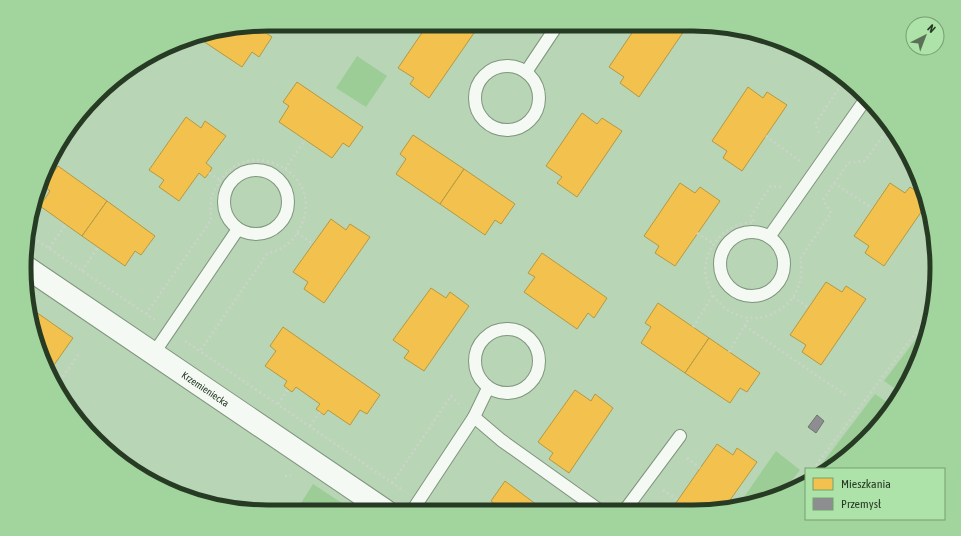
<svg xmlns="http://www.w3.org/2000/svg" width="961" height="536" viewBox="0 0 961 536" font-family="'Asap Condensed',sans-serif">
<rect width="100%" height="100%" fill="#b8d5b5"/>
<!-- green -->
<g fill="#9ccd97">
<path d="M 357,56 L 387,76 L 366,107 L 336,88 Z"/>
<path d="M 926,326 L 914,362 L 894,388 L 884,381 Z"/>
<path d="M 875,394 L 888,403 L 852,451 L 831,469 L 818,469 Z"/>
<path d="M 776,451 L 800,470 L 781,494 L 772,499 L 737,507 Z"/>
<path d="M 313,484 L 354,511 L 296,511 Z"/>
</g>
<!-- homes -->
<g fill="#f2c14e" stroke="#b59941">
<path d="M 428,24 L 449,24 L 450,25 L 451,24 L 462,24 L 474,33 L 429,98 L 410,84 L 414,78 L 398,68 Z"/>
<path d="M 638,24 L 674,24 L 684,31 L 639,97 L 620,83 L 624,77 L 609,67 Z"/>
<path d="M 256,26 L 272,37 L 259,57 L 252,52 L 242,67 L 197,37 L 198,36 Z"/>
<path d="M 801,51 L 815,57 L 821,62 L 819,63 Z"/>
<path d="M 297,82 L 363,127 L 349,147 L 343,143 L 332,158 L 279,122 L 289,106 L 283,102 Z"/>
<path d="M 748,87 L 763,98 L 767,92 L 787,105 L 742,171 L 723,158 L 727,151 L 712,141 Z"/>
<path d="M 582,113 L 597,124 L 602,118 L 622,131 L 577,197 L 557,183 L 562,177 L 546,166 Z"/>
<path d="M 186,117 L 201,128 L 205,121 L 226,136 L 206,163 L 212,168 L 209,173 L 205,178 L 199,173 L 179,201 L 159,187 L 164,180 L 149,170 Z"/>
<path d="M 413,135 L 464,169 L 440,204 L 396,174 L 406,159 L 400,154 Z"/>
<path d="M 58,166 L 107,201 L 82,236 L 40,206 L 50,191 L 44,186 Z"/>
<path d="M 464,169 L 515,204 L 501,224 L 495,220 L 485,235 L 440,204 Z"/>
<path d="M 680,183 L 695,193 L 700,187 L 720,201 L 675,266 L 655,253 L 659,246 L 644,236 Z"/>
<path d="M 890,183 L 905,193 L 910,187 L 925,197 L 928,202 L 884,266 L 865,253 L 869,246 L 854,236 Z"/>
<path d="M 107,201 L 155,236 L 141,255 L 135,251 L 125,266 L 82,236 Z"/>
<path d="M 331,219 L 346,230 L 350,224 L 370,237 L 324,303 L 304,289 L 308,282 L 293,272 Z"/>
<path d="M 542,253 L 607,298 L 594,318 L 588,313 L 577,329 L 524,292 L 535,277 L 528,273 Z"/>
<path d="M 826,282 L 842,292 L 846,286 L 866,299 L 821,365 L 802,352 L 806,345 L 790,335 Z"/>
<path d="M 431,288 L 446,298 L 450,292 L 469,306 L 424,371 L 404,358 L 409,351 L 393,340 Z"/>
<path d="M 658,303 L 709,338 L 685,373 L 641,343 L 651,327 L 645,323 Z"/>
<path d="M 36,312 L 73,338 L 49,372 L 43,362 L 32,317 Z"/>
<path d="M 283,327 L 380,395 L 367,414 L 360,410 L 350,425 L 328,410 L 324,415 L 316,409 L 320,404 L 296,387 L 292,392 L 284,386 L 287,381 L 265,366 L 276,351 L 270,346 Z"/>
<path d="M 709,338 L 760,373 L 747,392 L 740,388 L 730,403 L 685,373 Z"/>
<path d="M 575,390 L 591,401 L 595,394 L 613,408 L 569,473 L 549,459 L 553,453 L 538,442 Z"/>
<path d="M 717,444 L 733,455 L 737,448 L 757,462 L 723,510 L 671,510 Z"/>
<path d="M 505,481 L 545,511 L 493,511 L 497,506 L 491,501 Z"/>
</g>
<!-- industry -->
<path fill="#8d8d92" stroke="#6e7471" d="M 817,415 L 824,421 L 816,433 L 808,427 Z"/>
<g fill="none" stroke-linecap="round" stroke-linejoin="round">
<defs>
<g id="lane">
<circle cx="507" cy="98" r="32"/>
<path d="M 526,72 L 558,24"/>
<circle cx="256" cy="202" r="32"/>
<circle cx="752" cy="264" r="32"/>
<path d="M 769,237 L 865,100"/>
<circle cx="507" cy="361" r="32"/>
<path d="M 154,353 L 238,229"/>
<path d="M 474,417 L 501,440 L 599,510"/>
<path d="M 625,510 L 680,436"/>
<path d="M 412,511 L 474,417 L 488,388"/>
</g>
<g id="street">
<path id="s1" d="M 26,267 L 386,511"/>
</g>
</defs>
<!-- lane casing -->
<use href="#lane" stroke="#7f957d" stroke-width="14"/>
<!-- street casing -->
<use href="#street" stroke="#7f957d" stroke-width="24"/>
<!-- path -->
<g stroke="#ccd4ca" stroke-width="2.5" stroke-dasharray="2 3" stroke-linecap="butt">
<path d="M 819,133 L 815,124 L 843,82"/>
<path d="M 766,136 L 801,162"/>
<path d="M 285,169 L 305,140"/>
<path d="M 209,173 L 220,180"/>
<path d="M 834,183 L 872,208"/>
<path d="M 781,187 L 771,186 L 751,216 L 754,222 C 747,223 740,224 733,227 C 727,230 721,235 717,240 C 679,285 742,346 787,304 C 799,293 804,275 800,259 L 831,213 L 823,200 L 848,163 L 865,161 L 890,126"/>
<path d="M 297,233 L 313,244"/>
<path d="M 697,233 L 714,244"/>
<path d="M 29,235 L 155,320"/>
<path d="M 49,248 L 66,224"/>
<path d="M 82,271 L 98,247"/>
<path d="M 793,297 L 809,308"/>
<path d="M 146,314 L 209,223 L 211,221 C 211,214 210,207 211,200 C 212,193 216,187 220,181 C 249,136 321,171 303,221 C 296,240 286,248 267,254 L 200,351"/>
<path d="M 745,326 L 848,397"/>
<path d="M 693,327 L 713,295"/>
<path d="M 185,341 L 404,491"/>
<path d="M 729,352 L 749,318"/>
<path d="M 57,385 L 80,352"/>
<path d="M 278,404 L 288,389"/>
<path d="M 310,426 L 320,412"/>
<path d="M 864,439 L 892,402 L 897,391 L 910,373"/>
<path d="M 687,458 L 700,468"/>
<path d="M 813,469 L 930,314"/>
<path d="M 285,476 L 291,475"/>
<path d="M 392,483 L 451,396 L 459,404"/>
<path d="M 801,484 L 806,478"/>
<path d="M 663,490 L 678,500"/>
</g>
<!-- lane -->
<use href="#lane" stroke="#f4f9f4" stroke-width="12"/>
<!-- street -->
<use href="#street" stroke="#f4f9f4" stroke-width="22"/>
</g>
<g text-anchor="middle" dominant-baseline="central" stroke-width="4" stroke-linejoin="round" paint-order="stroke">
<!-- street labels -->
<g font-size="10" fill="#273b24" stroke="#ade2a8">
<text stroke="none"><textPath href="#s1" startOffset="217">Krzemieniecka</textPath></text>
</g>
</g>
<!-- crop -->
<path d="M0 0H961V536H0ZM268 31H693A237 237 0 0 1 930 268V268A237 237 0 0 1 693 505H268A237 237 0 0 1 31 268V268A237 237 0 0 1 268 31Z" fill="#a2d59d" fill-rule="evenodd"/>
<path fill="none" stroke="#273b24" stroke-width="5" d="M268 31H693A237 237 0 0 1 930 268V268A237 237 0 0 1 693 505H268A237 237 0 0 1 31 268V268A237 237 0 0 1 268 31Z"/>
<!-- legend -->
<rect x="805" y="468" width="140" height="52" fill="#ade2a8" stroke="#779f73"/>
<rect x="813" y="478" width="20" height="12" fill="#f2c14e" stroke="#779f73"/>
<text x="841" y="488" font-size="12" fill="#273b24">Mieszkania</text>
<rect x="813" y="498" width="20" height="12" fill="#8d8d92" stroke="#779f73"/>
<text x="841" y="508" font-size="12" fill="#273b24">Przemysł</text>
<!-- north arrow -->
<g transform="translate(925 36) rotate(42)"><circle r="19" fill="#ade2a8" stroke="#779f73"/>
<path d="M0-3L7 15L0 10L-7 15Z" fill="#5a7157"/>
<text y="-6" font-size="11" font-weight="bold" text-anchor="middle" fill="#273b24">N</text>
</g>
</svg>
